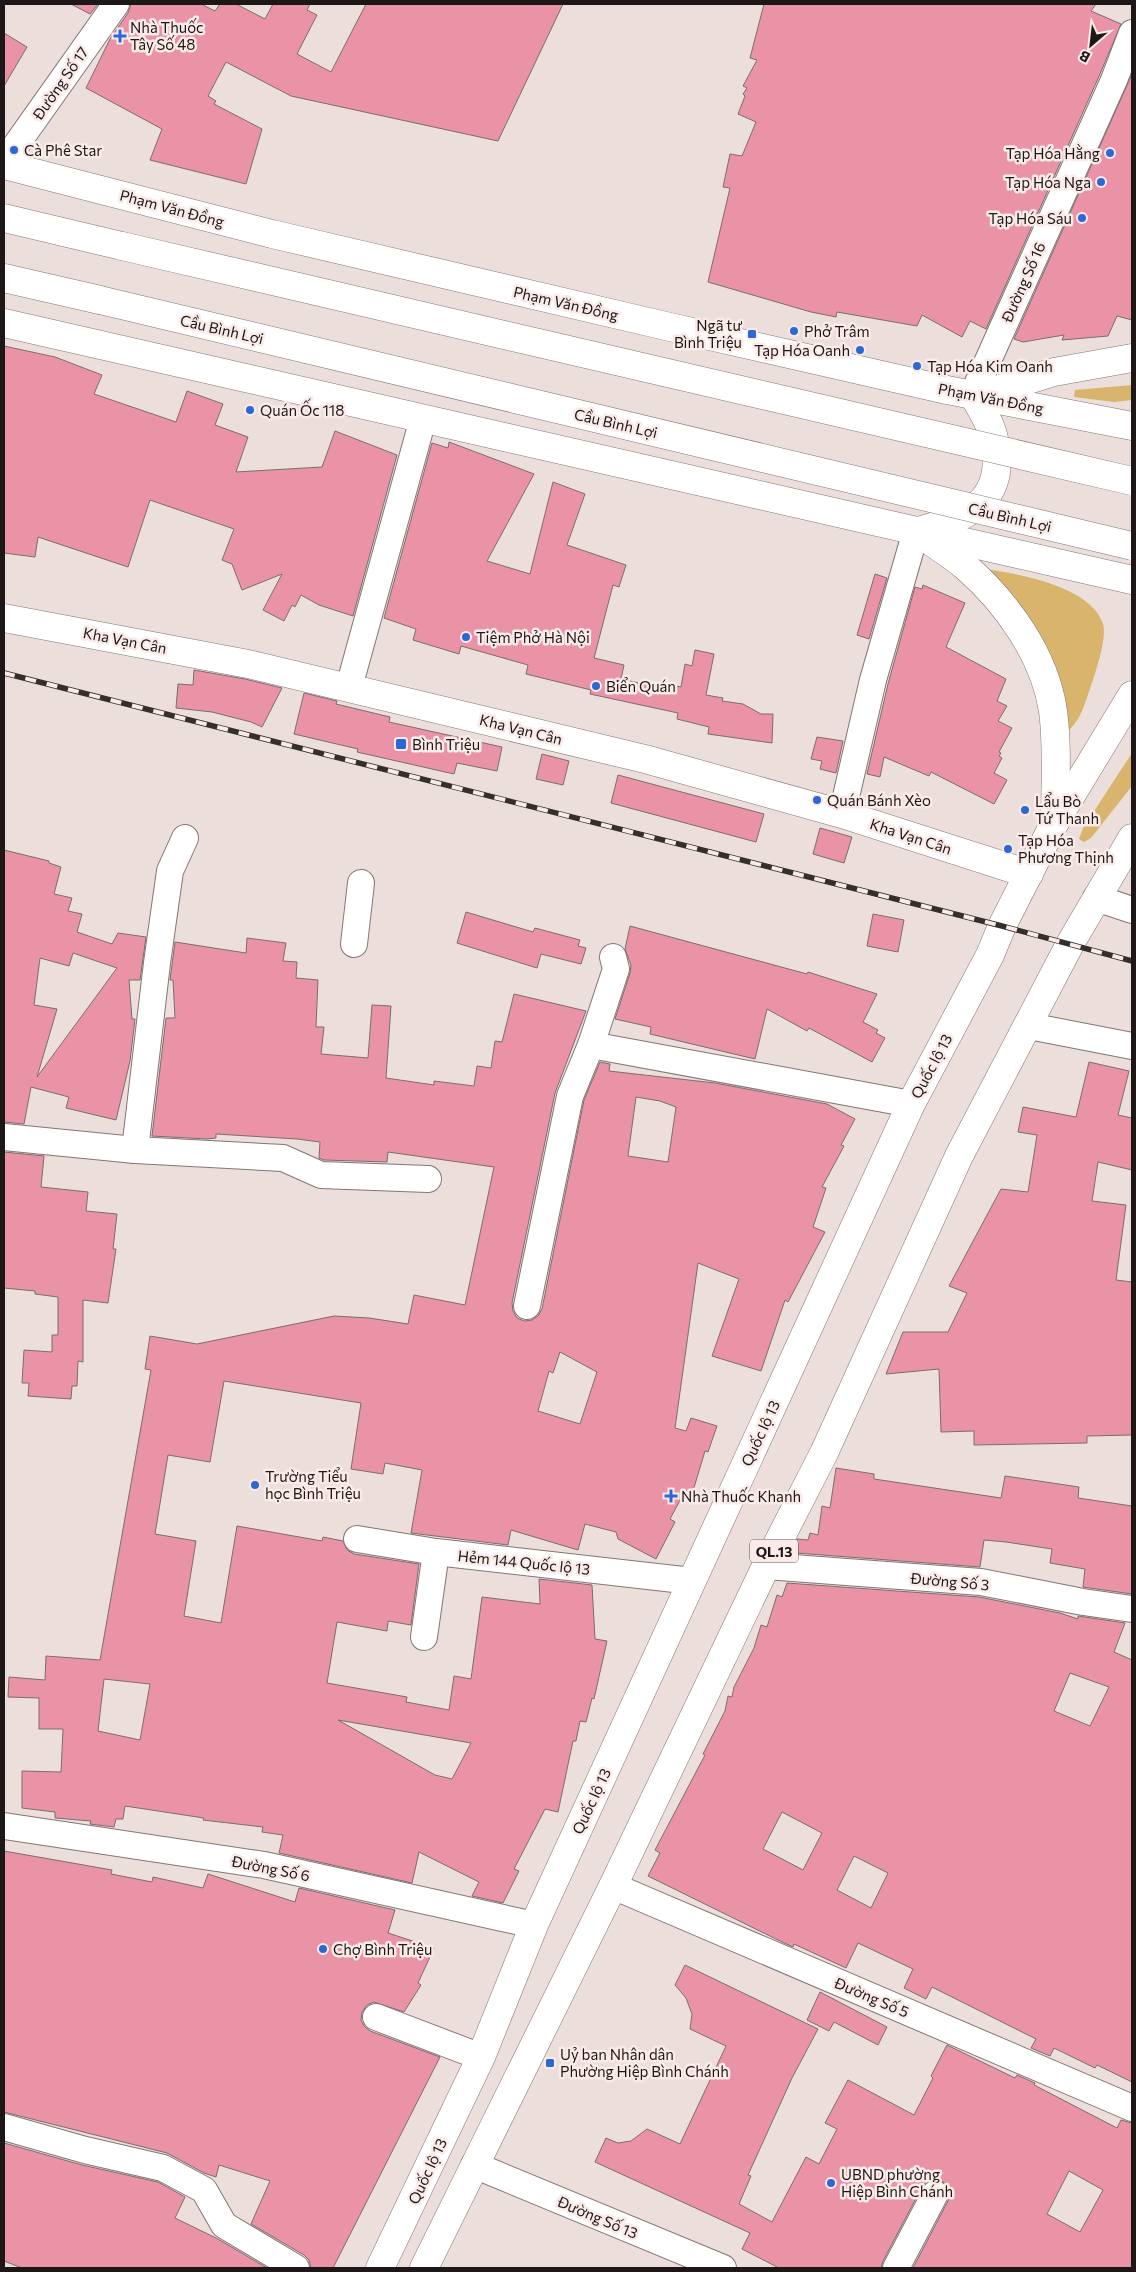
<svg xmlns="http://www.w3.org/2000/svg" width="1136" height="2272" viewBox="0 0 1136 2272" font-family="Commissioner,sans-serif">
<rect width="100%" height="100%" fill="#ecdedb"/>
<!-- green -->
<g fill="#d8b46d">
<path d="M 1132,385 L 1132,400 L 1114,402 L 1074,397 L 1075,390 Z"/>
<path d="M 984,569 C 1017,573 1092,587 1103,624 C 1107,637 1097,667 1093,680 C 1086,698 1082,722 1065,733 Z"/>
<path d="M 1132,753 L 1132,786 L 1091,838 L 1084,842 L 1079,839 L 1083,828 Z"/>
</g>
<!-- building -->
<g fill="#ea93a7" stroke="#7a6d6f" fill-rule="evenodd">
<path d="M 71,4 L 98,4 L 90,14 Z"/>
<path d="M 131,4 L 201,4 L 215,11 L 220,4 L 236,4 L 265,19 L 273,4 L 310,4 L 307,10 L 317,15 L 297,54 L 331,72 L 366,4 L 563,4 L 498,141 L 291,96 L 226,62 L 208,96 L 216,101 L 214,104 L 262,129 L 246,184 L 150,160 L 162,129 L 86,88 L 110,39 L 128,13 Z"/>
<path d="M 764,4 L 1096,4 L 1091,11 L 1121,24 L 1100,74 L 986,329 L 970,321 L 962,337 L 922,315 L 917,326 L 837,312 L 836,317 L 811,312 L 708,282 L 730,188 L 723,187 L 730,154 L 742,156 L 756,122 L 738,114 L 745,96 L 743,94 L 747,88 L 743,86 L 757,60 L 750,58 Z"/>
<path d="M 4,33 L 27,47 L 4,86 Z"/>
<path d="M 1132,74 L 1132,320 L 1117,316 L 1108,336 L 1062,340 L 1064,335 L 1023,342 L 1014,339 Z"/>
<path d="M 4,346 L 55,357 L 102,375 L 94,394 L 176,422 L 187,391 L 223,404 L 215,425 L 248,437 L 236,472 L 322,467 L 335,431 L 397,455 L 353,616 L 319,605 L 301,595 L 295,607 L 292,605 L 284,621 L 263,610 L 282,574 L 242,590 L 232,564 L 222,560 L 234,529 L 150,500 L 128,567 L 38,537 L 35,557 L 4,553 Z"/>
<path d="M 449,442 L 534,474 L 487,561 L 530,574 L 553,482 L 585,494 L 567,545 L 626,565 L 619,587 L 613,585 L 594,658 L 624,665 L 621,679 L 661,688 L 662,683 L 681,687 L 685,664 L 692,666 L 695,650 L 714,654 L 706,695 L 723,698 L 722,701 L 743,704 L 761,714 L 773,714 L 772,743 L 708,734 L 709,727 L 677,719 L 678,713 L 590,694 L 591,690 L 526,674 L 528,665 L 461,646 L 459,654 L 413,640 L 416,629 L 384,618 L 432,443 L 448,448 Z"/>
<path d="M 875,574 L 887,578 L 869,639 L 857,635 Z"/>
<path d="M 923,585 L 965,603 L 946,647 L 1006,679 L 997,701 L 1007,706 L 998,721 L 1012,728 L 999,752 L 1001,753 L 999,756 L 1002,758 L 994,773 L 1007,780 L 994,804 L 931,772 L 929,776 L 884,757 L 880,777 L 867,774 L 888,684 L 915,587 L 922,589 Z"/>
<path d="M 194,670 L 245,679 L 282,688 L 262,727 L 251,722 L 212,712 L 176,708 L 178,684 L 193,685 Z"/>
<path d="M 304,693 L 337,701 L 336,704 L 390,717 L 389,722 L 502,747 L 497,771 L 457,763 L 454,774 L 357,752 L 358,749 L 294,734 Z"/>
<path d="M 817,737 L 843,741 L 836,773 L 820,769 L 822,761 L 811,759 Z"/>
<path d="M 542,754 L 569,761 L 563,785 L 536,779 Z"/>
<path d="M 618,775 L 764,814 L 756,842 L 611,803 Z"/>
<path d="M 820,828 L 852,837 L 844,863 L 813,854 Z"/>
<path d="M 4,850 L 49,861 L 49,863 L 61,867 L 54,894 L 72,898 L 68,911 L 82,914 L 77,932 L 112,944 L 118,933 L 146,937 L 140,980 L 129,980 L 132,1019 L 135,1019 L 130,1061 L 116,1120 L 66,1108 L 69,1097 L 31,1087 L 24,1124 L 4,1122 ZM 73,953 L 117,968 L 37,1077 L 57,1009 L 34,1005 L 40,958 L 69,966 Z"/>
<path d="M 466,912 L 533,932 L 535,928 L 580,940 L 578,946 L 586,948 L 581,964 L 541,954 L 537,968 L 457,943 Z"/>
<path d="M 873,914 L 904,920 L 898,952 L 867,946 Z"/>
<path d="M 630,926 L 807,974 L 808,972 L 877,994 L 863,1022 L 878,1030 L 876,1033 L 885,1038 L 872,1062 L 809,1028 L 807,1031 L 767,1009 L 755,1059 L 650,1034 L 651,1027 L 615,1019 L 630,973 L 631,965 L 625,949 Z"/>
<path d="M 247,938 L 286,943 L 283,961 L 297,962 L 296,978 L 318,980 L 316,1027 L 324,1027 L 321,1054 L 368,1058 L 372,1005 L 391,1006 L 386,1078 L 434,1085 L 434,1081 L 474,1086 L 477,1066 L 491,1068 L 495,1041 L 502,1042 L 514,994 L 586,1011 L 555,1093 L 512,1303 L 513,1311 L 517,1318 L 524,1321 L 532,1320 L 538,1316 L 542,1309 L 584,1100 L 600,1062 L 610,1064 L 609,1071 L 715,1083 L 827,1104 L 855,1119 L 841,1145 L 844,1146 L 822,1187 L 826,1188 L 813,1227 L 825,1232 L 788,1302 L 785,1300 L 761,1371 L 712,1356 L 739,1279 L 698,1263 L 675,1428 L 686,1431 L 691,1418 L 717,1426 L 708,1452 L 705,1451 L 693,1491 L 685,1491 L 670,1519 L 675,1522 L 656,1559 L 618,1539 L 616,1532 L 585,1524 L 578,1550 L 511,1530 L 508,1545 L 411,1533 L 422,1470 L 385,1463 L 383,1474 L 351,1469 L 361,1403 L 224,1381 L 210,1462 L 168,1455 L 155,1534 L 196,1541 L 184,1616 L 221,1623 L 237,1526 L 322,1541 L 323,1537 L 343,1541 L 347,1550 L 354,1554 L 419,1564 L 411,1625 L 388,1621 L 387,1631 L 337,1622 L 327,1683 L 407,1697 L 406,1702 L 449,1710 L 454,1676 L 471,1679 L 482,1597 L 540,1604 L 539,1579 L 592,1585 L 595,1639 L 607,1641 L 594,1699 L 592,1698 L 586,1722 L 580,1721 L 576,1741 L 573,1741 L 558,1812 L 545,1809 L 514,1869 L 519,1871 L 503,1903 L 472,1896 L 479,1882 L 419,1852 L 412,1883 L 279,1853 L 283,1835 L 262,1832 L 263,1827 L 203,1820 L 204,1818 L 125,1806 L 123,1819 L 116,1819 L 114,1827 L 90,1824 L 91,1821 L 55,1818 L 55,1812 L 22,1808 L 22,1771 L 61,1772 L 63,1729 L 39,1729 L 39,1698 L 8,1697 L 9,1677 L 45,1680 L 46,1656 L 100,1660 L 151,1370 L 145,1369 L 150,1336 L 197,1344 L 334,1316 L 369,1318 L 408,1324 L 414,1295 L 465,1305 L 494,1167 L 388,1152 L 387,1162 L 324,1160 L 319,1158 L 320,1142 L 297,1139 L 216,1134 L 216,1138 L 207,1139 L 152,1136 L 166,1018 L 175,1018 L 173,980 L 170,980 L 175,942 L 246,953 ZM 636,1097 L 660,1101 L 676,1107 L 668,1162 L 628,1156 ZM 560,1352 L 597,1372 L 580,1424 L 538,1411 L 549,1371 L 553,1373 ZM 104,1679 L 150,1684 L 140,1740 L 98,1731 ZM 338,1720 L 471,1743 L 452,1779 L 435,1775 Z"/>
<path d="M 1089,1062 L 1129,1071 L 1118,1115 L 1132,1118 L 1132,1170 L 1098,1162 L 1092,1201 L 1126,1205 L 1116,1280 L 1132,1282 L 1132,1435 L 1087,1436 L 1087,1443 L 974,1445 L 974,1431 L 941,1432 L 939,1369 L 886,1374 L 903,1332 L 948,1332 L 967,1293 L 949,1286 L 1001,1189 L 1028,1192 L 1037,1135 L 1018,1132 L 1023,1107 L 1076,1117 Z"/>
<path d="M 4,1152 L 44,1156 L 41,1187 L 88,1192 L 86,1211 L 117,1214 L 113,1249 L 116,1249 L 108,1303 L 83,1300 L 83,1362 L 78,1361 L 77,1386 L 72,1386 L 71,1399 L 28,1396 L 29,1383 L 22,1383 L 24,1350 L 52,1352 L 52,1335 L 58,1335 L 58,1297 L 35,1294 L 35,1291 L 4,1288 Z"/>
<path d="M 836,1468 L 874,1474 L 874,1479 L 1001,1498 L 1005,1476 L 1079,1487 L 1078,1498 L 1132,1506 L 1132,1594 L 1083,1587 L 1085,1569 L 1050,1563 L 1052,1549 L 1006,1542 L 984,1540 L 980,1567 L 796,1553 L 797,1539 L 808,1540 L 810,1533 L 818,1535 L 822,1506 L 830,1508 Z"/>
<path d="M 787,1583 L 979,1597 L 1060,1613 L 1078,1619 L 1078,1616 L 1125,1623 L 1114,1652 L 1132,1660 L 1132,2082 L 1097,2065 L 1095,2068 L 1054,2048 L 1050,2056 L 1031,2048 L 1036,2039 L 932,1987 L 926,1999 L 904,1988 L 913,1969 L 858,1943 L 846,1968 L 794,1944 L 793,1947 L 780,1941 L 648,1876 L 660,1853 L 655,1850 L 705,1755 L 703,1754 L 725,1711 L 728,1696 L 732,1697 L 734,1687 L 754,1648 L 761,1625 L 767,1627 L 777,1595 L 782,1597 ZM 1070,1673 L 1109,1687 L 1090,1726 L 1054,1711 ZM 782,1812 L 822,1833 L 803,1870 L 763,1849 ZM 854,1856 L 888,1873 L 871,1908 L 837,1890 Z"/>
<path d="M 4,1851 L 112,1870 L 111,1874 L 152,1882 L 153,1877 L 203,1888 L 208,1874 L 295,1902 L 299,1888 L 395,1910 L 388,1933 L 434,1948 L 418,1983 L 421,1985 L 404,2012 L 374,2002 L 367,2005 L 362,2012 L 361,2020 L 364,2026 L 370,2031 L 440,2057 L 333,2268 L 311,2268 L 309,2260 L 304,2255 L 251,2224 L 270,2181 L 219,2165 L 216,2177 L 204,2173 L 167,2153 L 4,2112 Z"/>
<path d="M 685,1965 L 818,2029 L 792,2078 L 748,2175 L 751,2176 L 739,2204 L 772,2222 L 806,2157 L 819,2164 L 837,2129 L 825,2123 L 848,2080 L 914,2115 L 933,2078 L 931,2076 L 947,2045 L 1015,2078 L 1017,2075 L 1035,2083 L 1034,2085 L 1117,2128 L 1121,2120 L 1132,2123 L 1132,2268 L 913,2268 L 948,2201 L 950,2193 L 948,2186 L 942,2181 L 935,2179 L 927,2181 L 922,2187 L 883,2261 L 881,2268 L 779,2268 L 742,2249 L 750,2233 L 595,2162 L 606,2138 L 618,2143 L 631,2141 L 647,2129 L 680,2144 L 726,2046 L 690,2029 L 692,2014 L 686,1998 L 675,1985 ZM 1069,2171 L 1103,2190 L 1080,2232 L 1047,2214 Z"/>
<path d="M 820,1992 L 887,2027 L 878,2045 L 834,2022 L 829,2031 L 807,2020 Z"/>
<path d="M 4,2143 L 82,2165 L 158,2182 L 185,2197 L 175,2218 L 218,2239 L 267,2268 L 22,2268 L 4,2261 Z"/>
</g>
<g fill="none" stroke-linecap="round" stroke-linejoin="round">
<defs>
<g id="street">
<path d="M 4,162 L 116,4"/>
<path d="M 973,394 L 1114,80 L 1132,33"/>
<path d="M 349,687 L 423,419"/>
<path d="M 842,814 L 873,680 L 916,531"/>
<path d="M 1096,898 L 1132,910"/>
<path d="M 354,944 L 361,883"/>
<path d="M 1029,1026 L 1132,1046"/>
<path d="M 591,1045 L 911,1104"/>
<path d="M 4,1137 L 135,1150 L 283,1158 L 321,1175 L 428,1179"/>
<path d="M 135,1150 L 157,963 L 170,871 L 185,838"/>
<path d="M 527,1306 L 570,1096 L 591,1045 L 616,969 L 613,957"/>
<path d="M 357,1539 L 436,1552 L 692,1581"/>
<path d="M 766,1566 L 981,1582 L 1083,1602 L 1132,1609"/>
<path d="M 424,1637 L 436,1552"/>
<path d="M 4,1826 L 264,1865 L 534,1925"/>
<path d="M 613,1886 L 1132,2108"/>
<path d="M 376,2017 L 481,2057"/>
<path d="M 4,2127 L 85,2150 L 163,2168 L 204,2190 L 224,2225 L 296,2268"/>
<path d="M 474,2165 L 723,2268"/>
<path d="M 896,2268 L 935,2194"/>
</g>
<path id="secondary" d="M 4,618 L 248,664 L 645,759 L 842,814 L 1029,874"/>
<g id="primary">
<path d="M 4,165 L 272,234 L 670,327 L 947,390 L 1132,426"/>
<path d="M 4,323 L 1132,580"/>
<path d="M 983,394 L 1054,372 L 1132,358"/>
<path d="M 918,531 C 968,518 1008,500 994,439 C 991,423 980,408 973,394"/>
</g>
<g id="highway">
<path d="M 4,218 L 122,246"/>
<path d="M 4,278 L 100,300"/>
<path d="M 916,531 C 932,543 951,554 966,567 C 1007,603 1045,656 1053,711 C 1058,748 1055,785 1055,822"/>
<path d="M 380,2268 L 481,2057 L 534,1925 L 911,1104 L 990,955 L 1002,926 L 1055,822 L 1132,695"/>
<path d="M 424,2268 L 613,1886 L 766,1566 L 824,1453 L 959,1156 L 1070,944 L 1132,838"/>
</g>
</defs>
<!-- street casing -->
<use href="#street" stroke="#837673" stroke-width="28"/>
<!-- secondary casing -->
<use href="#secondary" stroke="#837673" stroke-width="29"/>
<!-- primary casing -->
<use href="#primary" stroke="#837673" stroke-width="29"/>
<!-- highway casing -->
<use href="#highway" stroke="#837673" stroke-width="29"/>
<!-- street -->
<use href="#street" stroke="#fff" stroke-width="26"/>
<!-- secondary -->
<use href="#secondary" stroke="#fff" stroke-width="28"/>
<!-- primary -->
<use href="#primary" stroke="#fff" stroke-width="28"/>
<!-- highway -->
<use href="#highway" stroke="#fff" stroke-width="28"/>
<defs>
<path id="rail" d="M 4,673 L 1002,926 L 1132,961"/>
</defs>
<!-- rail casing -->
<use href="#rail" stroke="#342e2d" stroke-width="5.5"/>
<!-- rail -->
<use href="#rail" stroke="#faebe8" stroke-width="4" stroke-dasharray="11" stroke-linecap="butt"/>
<defs>
<g id="highway-bridge">
<path d="M 122,246 L 1132,481"/>
<path d="M 100,300 L 1132,546"/>
</g>
</defs>
<!-- highway-bridge casing -->
<use href="#highway-bridge" stroke="#837673" stroke-width="29" stroke-linecap="butt"/>
<!-- highway-bridge -->
<use href="#highway-bridge" stroke="#fff" stroke-width="28"/>
</g>
<!-- markers -->
<g fill="#2b68d5" stroke="#faebe8" stroke-width="2">
<path d="M117.5 28.5h5v5h5v5h-5v5h-5v-5h-5v-5h5z"/>
<circle cx="14" cy="150" r="5"/>
<circle cx="1110" cy="153" r="5"/>
<circle cx="1101" cy="182" r="5"/>
<circle cx="1082" cy="218" r="5"/>
<circle cx="794" cy="331" r="5"/>
<rect x="747" y="329" width="10" height="10" rx="2.5"/>
<circle cx="860" cy="350" r="5"/>
<circle cx="917" cy="366" r="5"/>
<circle cx="250" cy="410" r="5"/>
<circle cx="466" cy="637" r="5"/>
<circle cx="596" cy="686" r="5"/>
<rect x="395" y="738" width="12" height="12" rx="2.5"/>
<circle cx="817" cy="800" r="5"/>
<circle cx="1025" cy="810" r="5"/>
<circle cx="1008" cy="849" r="5"/>
<circle cx="255" cy="1485" r="5"/>
<path d="M668.5 1488.5h5v5h5v5h-5v5h-5v-5h-5v-5h5z"/>
<circle cx="323" cy="1949" r="5"/>
<rect x="545" y="2058" width="10" height="10" rx="2.5"/>
<circle cx="831" cy="2183" r="5"/>
</g>
<g text-anchor="middle" dominant-baseline="central" stroke-width="5" stroke-linejoin="round" paint-order="stroke">
<!-- shield labels -->
<rect fill="#faebe8" stroke="#5f5756" stroke-width="1" x="750" y="1539.5" width="48" height="23" rx="4"/>
<g font-size="14" font-weight="bold" fill="#1d1817">
<text x="774" y="1551">QL.13</text>
</g>
<!-- poi labels -->
<g font-size="15" fill="#1d1817" stroke="#faebe8" text-anchor="start">
<text x="130" y="27">Nhà Thuốc<tspan x="130" dy="17">Tây Số 48</tspan></text>
<text x="24" y="150">Cà Phê Star</text>
<text x="1100" y="153" text-anchor="end">Tạp Hóa Hằng</text>
<text x="1091" y="182" text-anchor="end">Tạp Hóa Nga</text>
<text x="1072" y="218" text-anchor="end">Tạp Hóa Sáu</text>
<text x="742" y="325" text-anchor="end">Ngã tư<tspan x="742" dy="17">Bình Triệu</tspan></text>
<text x="804" y="331">Phở Trâm</text>
<text x="850" y="350" text-anchor="end">Tạp Hóa Oanh</text>
<text x="927" y="366">Tạp Hóa Kim Oanh</text>
<text x="260" y="410">Quán Ốc 118</text>
<text x="476" y="637">Tiệm Phở Hà Nội</text>
<text x="606" y="686">Biển Quán</text>
<text x="412" y="744">Bình Triệu</text>
<text x="827" y="800">Quán Bánh Xèo</text>
<text x="1035" y="801">Lẩu Bò<tspan x="1035" dy="17">Tứ Thanh</tspan></text>
<text x="1018" y="840">Tạp Hóa<tspan x="1018" dy="17">Phương Thịnh</tspan></text>
<text x="265" y="1476">Trường Tiểu<tspan x="265" dy="17">học Bình Triệu</tspan></text>
<text x="681" y="1496">Nhà Thuốc Khanh</text>
<text x="333" y="1949">Chợ Bình Triệu</text>
<text x="560" y="2054">Uỷ ban Nhân dân<tspan x="560" dy="17">Phường Hiệp Bình Chánh</tspan></text>
<text x="841" y="2174">UBND phường<tspan x="841" dy="17">Hiệp Bình Chánh</tspan></text>
</g>
<!-- street labels -->
<g font-size="15" fill="#1d1817" stroke="#faebe8">
<text transform="translate(60 83) rotate(-55)">Đường Số 17</text>
<text transform="translate(172 208) rotate(15)">Phạm Văn Đồng</text>
<text transform="translate(1023 282) rotate(-66)">Đường Số 16</text>
<text transform="translate(566 303) rotate(13)">Phạm Văn Đồng</text>
<text transform="translate(222 329) rotate(13)">Cầu Bình Lợi</text>
<text transform="translate(991 398) rotate(11)">Phạm Văn Đồng</text>
<text transform="translate(616 423) rotate(13)">Cầu Bình Lợi</text>
<text transform="translate(1010 517) rotate(13)">Cầu Bình Lợi</text>
<text transform="translate(125 640) rotate(11)">Kha Vạn Cân</text>
<text transform="translate(521 729) rotate(14)">Kha Vạn Cân</text>
<text transform="translate(911 836) rotate(18)">Kha Vạn Cân</text>
<text transform="translate(931 1066) rotate(-62)">Quốc lộ 13</text>
<text transform="translate(760 1433) rotate(-65)">Quốc lộ 13</text>
<text transform="translate(524 1562) rotate(6)">Hẻm 144 Quốc lộ 13</text>
<text transform="translate(950 1581) rotate(5)">Đường Số 3</text>
<text transform="translate(591 1801) rotate(-65)">Quốc lộ 13</text>
<text transform="translate(271 1868) rotate(11)">Đường Số 6</text>
<text transform="translate(872 1997) rotate(23)">Đường Số 5</text>
<text transform="translate(427 2171) rotate(-65)">Quốc lộ 13</text>
<text transform="translate(598 2217) rotate(23)">Đường Số 13</text>
</g>
</g>
<!-- border -->
<rect width="1136" height="2272" fill="none" stroke="#1d1817" stroke-width="10"/>
<!-- north arrow -->
<g transform="translate(1091 45) rotate(208)" stroke="#faebe8" stroke-width="4" paint-order="stroke">
<path d="M0-4L9 19L0 12L-9 19Z" fill="#1d1817"/>
<text y="-8" font-size="14" font-weight="bold" text-anchor="middle" fill="#1d1817">B</text>
</g>
</svg>
